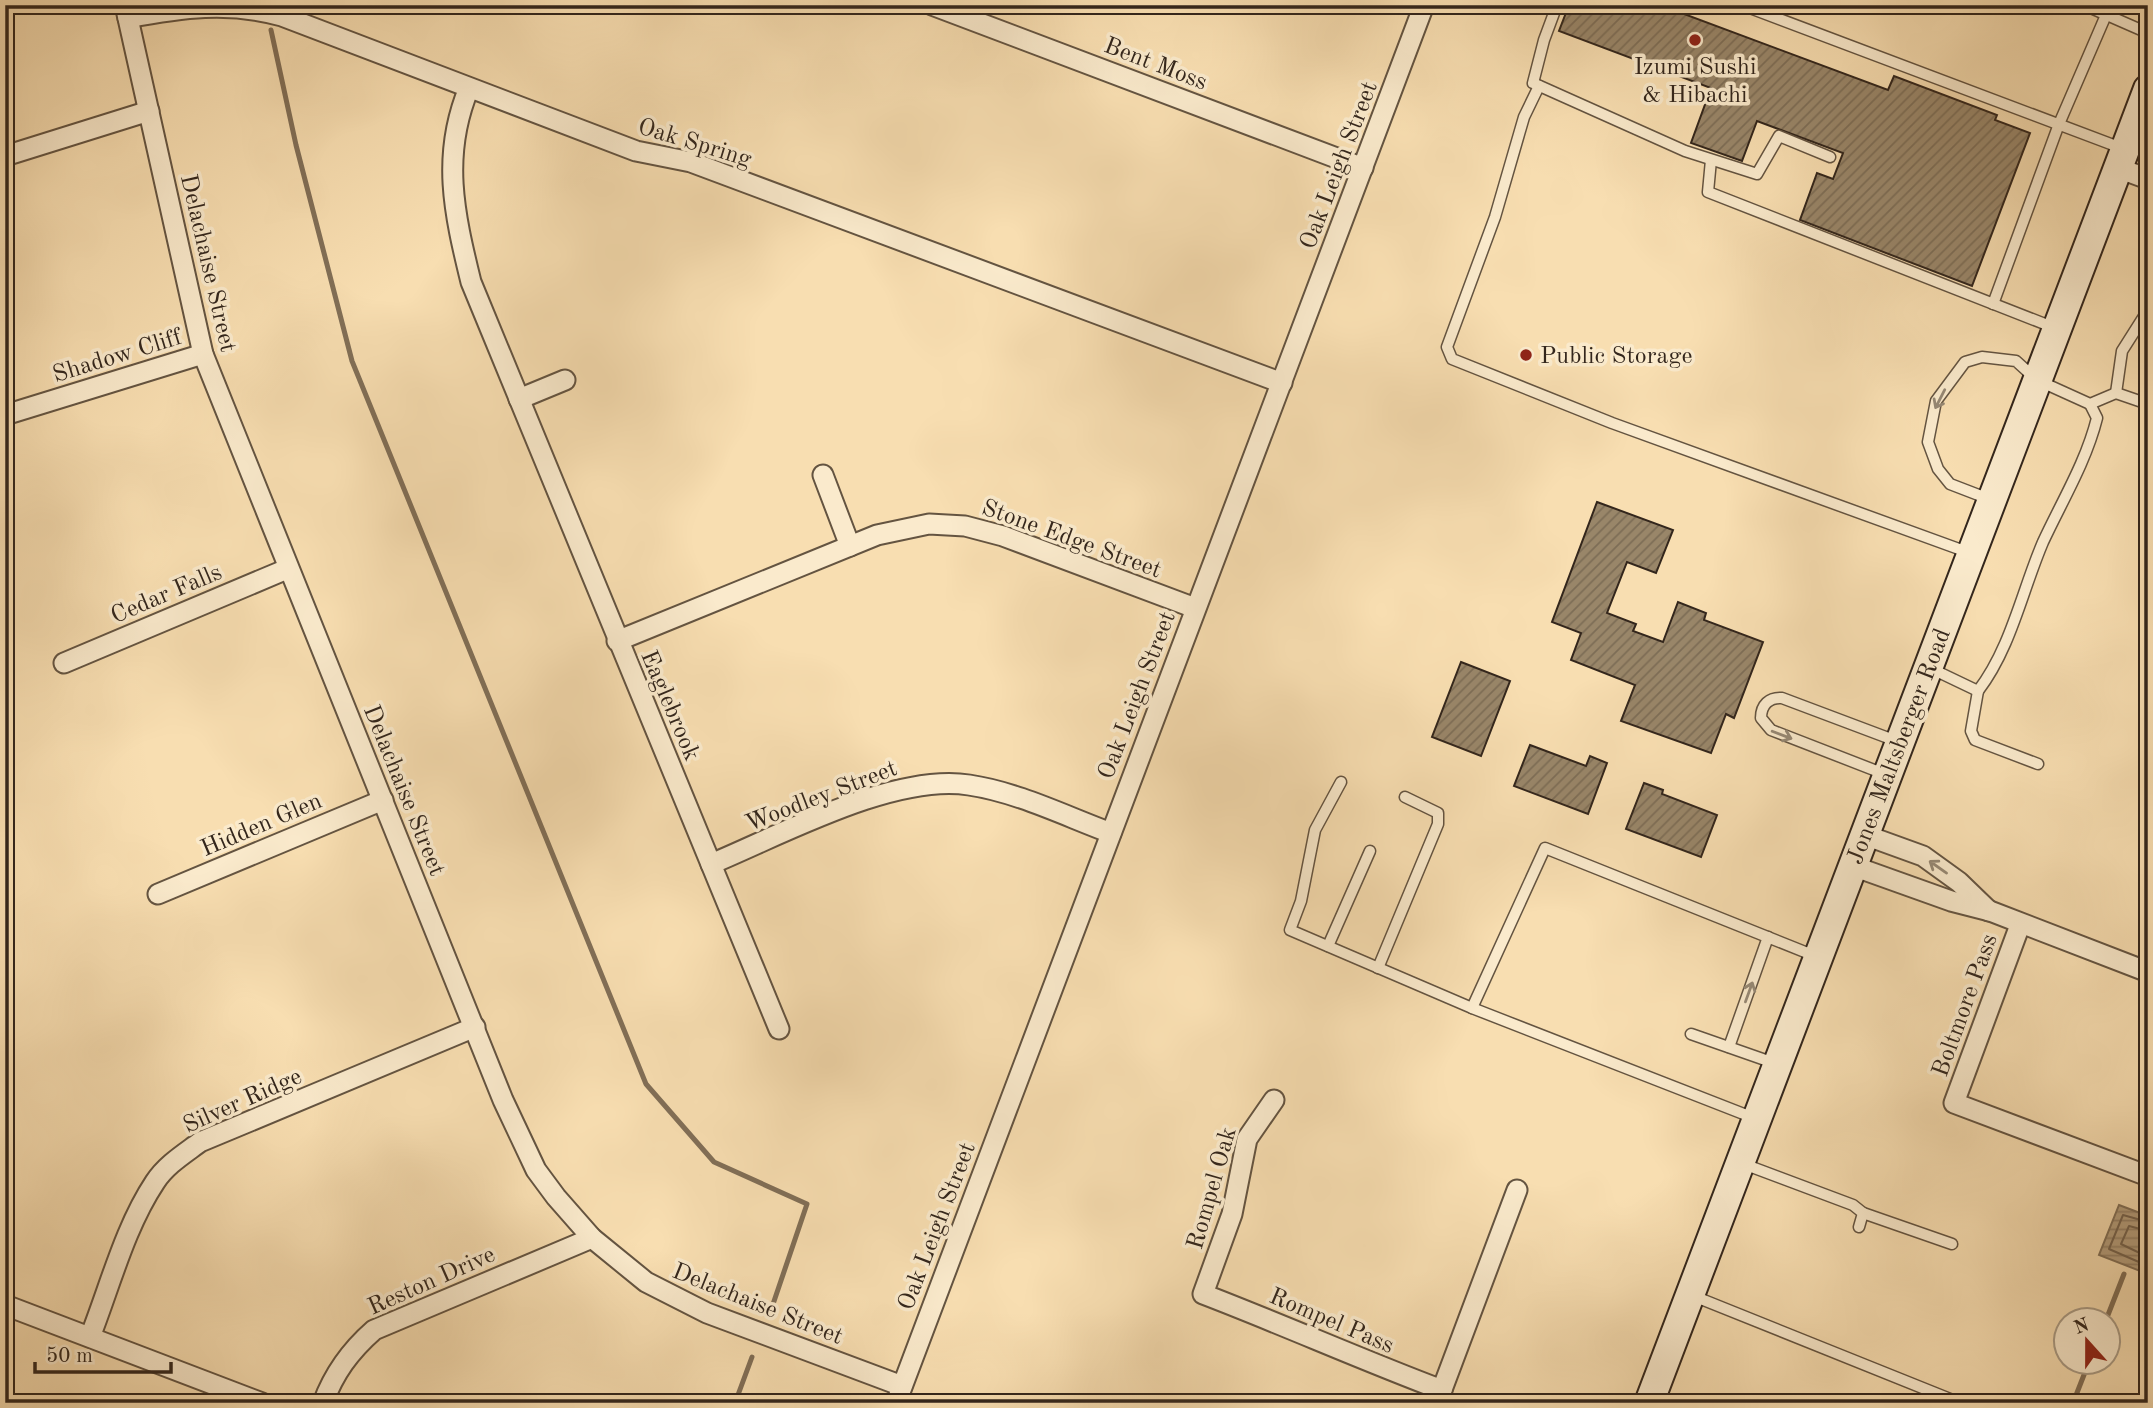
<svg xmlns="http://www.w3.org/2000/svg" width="2153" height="1408" font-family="'Old Standard TT',serif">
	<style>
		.water { fill: url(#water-rules); stroke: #816f57; stroke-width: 2 }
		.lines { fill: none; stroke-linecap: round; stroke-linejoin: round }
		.shore { stroke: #74624d; stroke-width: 2 }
		.stream { stroke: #816f57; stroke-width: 5 }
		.building { fill: url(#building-hatch); stroke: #33261c; stroke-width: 2 }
		.service-casing { stroke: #645441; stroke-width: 13 }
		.minor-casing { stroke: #645441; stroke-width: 23 }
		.secondary-casing { stroke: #33261c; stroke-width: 32 }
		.service { stroke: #faeacc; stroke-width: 10 }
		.minor { stroke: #faeacc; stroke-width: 19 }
		.secondary { stroke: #faeacc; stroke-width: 28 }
		.oneway { stroke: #968874 }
		.poi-dot { fill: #8f2418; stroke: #faeacc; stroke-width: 2.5 }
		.labels { text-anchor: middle; stroke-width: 7; stroke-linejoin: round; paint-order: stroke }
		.street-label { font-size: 24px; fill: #33261c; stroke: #faeacc }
		.poi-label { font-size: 24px; fill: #33261c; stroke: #faeacc }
	</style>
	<defs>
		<pattern id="water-rules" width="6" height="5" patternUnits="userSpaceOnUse" patternTransform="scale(1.75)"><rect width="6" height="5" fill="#b59f7e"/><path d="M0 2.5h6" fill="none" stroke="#948166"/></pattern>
		<pattern id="building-hatch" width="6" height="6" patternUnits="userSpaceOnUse" patternTransform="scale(1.75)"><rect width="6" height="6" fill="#998669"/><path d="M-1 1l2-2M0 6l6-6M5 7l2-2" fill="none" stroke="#7d6d56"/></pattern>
	</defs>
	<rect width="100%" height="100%" fill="#f8deb1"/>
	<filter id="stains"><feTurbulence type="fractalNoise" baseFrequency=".00286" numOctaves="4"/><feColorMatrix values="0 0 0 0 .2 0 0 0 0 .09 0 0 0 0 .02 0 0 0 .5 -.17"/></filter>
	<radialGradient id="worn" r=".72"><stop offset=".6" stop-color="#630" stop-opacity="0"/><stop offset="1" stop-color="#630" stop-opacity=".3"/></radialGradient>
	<polygon class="water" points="2119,1205 2148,1216 2148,1274 2099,1255"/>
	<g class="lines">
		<g class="shore">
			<polyline points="2148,1222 2123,1215 2109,1249 2148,1266"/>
			<polyline points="2148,1231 2129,1226 2121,1244 2148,1257"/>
		</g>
		<g class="stream">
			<polyline points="271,30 296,145 352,361 646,1084 714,1162 807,1204 770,1313"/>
			<polyline points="2106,1320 2124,1274"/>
			<polyline points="735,1403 752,1357"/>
			<polyline points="2073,1403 2089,1362"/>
		</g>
	</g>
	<g class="building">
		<polygon points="1569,5 1660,5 1888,90 1894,76 1997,115 1995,120 2030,133 1972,286 1800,220 1817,173 1833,179 1843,153 1757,121 1742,161 1691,143 1711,88 1559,31"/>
		<polygon points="1597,502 1673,530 1656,573 1627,562 1607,613 1636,624 1633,631 1663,642 1678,602 1706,613 1704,620 1763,642 1734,718 1726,714 1711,753 1621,721 1635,685 1571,660 1581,633 1552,622"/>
		<polygon points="1461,662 1510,681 1481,756 1432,737"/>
		<polygon points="1530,745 1586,766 1590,756 1607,763 1588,814 1514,786"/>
		<polygon points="1644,783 1663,790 1662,794 1717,815 1701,857 1626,829"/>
	</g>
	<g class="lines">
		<g class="service-casing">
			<g id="service">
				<polyline points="1557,5 1544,40 1533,83 1685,151 1757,174 1779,136 1830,157"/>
				<polyline points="1742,5 2124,149"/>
				<polyline points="2084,5 2148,33"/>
				<polyline points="1539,86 1524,117 1495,217 1447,347 1452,359 1612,423 1970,553"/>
				<polyline points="1711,160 1708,192 2055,328"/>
				<polyline points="1993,304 2059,124 2106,15"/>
				<polyline points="2116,393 2122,351 2148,310"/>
				<polyline points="1989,499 1950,484 1938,469 1928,442 1936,401 1965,362 1982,357 2016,361 2037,380 2090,404 2116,393 2148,404"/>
				<path d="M1932,669L1978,691C2011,648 2022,591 2043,542C2062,501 2086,462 2097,418L2090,404"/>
				<polyline points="1978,691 1971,731 1975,740 2038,764"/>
				<path d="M1887,775L1771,730L1761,718C1761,705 1769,697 1782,698L1899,742"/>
				<polyline points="1341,782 1315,830 1301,901 1290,930 1472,1008"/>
				<polyline points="1328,946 1370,851"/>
				<polyline points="1378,968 1438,824 1438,813 1405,797"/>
				<polyline points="1691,1034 1774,1063"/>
				<polyline points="1729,1047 1768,937"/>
				<polyline points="1754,1118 1472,1008 1545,848 1815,956"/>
				<polyline points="1741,1163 1853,1205 1863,1213 1859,1227"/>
				<polyline points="1863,1213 1952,1244"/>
				<polyline points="1691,1295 1960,1403"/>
			</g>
		</g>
		<g class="minor-casing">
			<g id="minor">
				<polyline points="125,5 203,354 503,1100 536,1170 556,1197 592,1238 646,1282 707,1313 902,1386"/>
				<polyline points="932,5 1363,168"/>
				<path d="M128,18C181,8 228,1 282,16L636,151L691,162L1282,383"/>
				<path d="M469,88C441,155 454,213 471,282L779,1029"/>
				<polyline points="5,156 149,111"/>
				<polyline points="2118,168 2148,179"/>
				<polyline points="519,399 565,380"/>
				<polyline points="5,415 203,354"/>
				<polyline points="823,475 850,546"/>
				<polyline points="617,641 877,535 929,524 965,526 1003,536 1195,608"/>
				<polyline points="64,663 287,569"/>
				<polyline points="1865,835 1923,856 1959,882 1989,911"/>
				<path d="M711,864C781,835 894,773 969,785C1017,792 1065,816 1111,833"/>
				<polyline points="1853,866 1951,901 1990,911 2148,972"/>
				<polyline points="158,894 383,800"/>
				<polyline points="2020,925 1954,1103 2148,1176"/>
				<path d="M1274,1100L1247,1139L1232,1214L1203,1294C1284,1325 1362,1360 1442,1390"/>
				<polyline points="5,1305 262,1403"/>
				<path d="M90,1337C110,1286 125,1227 155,1182C166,1165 184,1154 200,1142L475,1027"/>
				<path d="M323,1403C334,1373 350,1351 374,1330L592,1238"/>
				<polyline points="896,1403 1424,5"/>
				<polyline points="1437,1403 1517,1190"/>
			</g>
		</g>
		<g class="secondary-casing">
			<polyline id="secondary" points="1649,1403 2148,89"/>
		</g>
		<use href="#service" class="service"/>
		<use href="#minor" class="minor"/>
		<use href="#secondary" class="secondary"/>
	</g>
	<defs><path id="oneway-shaft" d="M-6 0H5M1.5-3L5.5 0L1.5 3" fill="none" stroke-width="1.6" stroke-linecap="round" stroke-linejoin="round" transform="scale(1.75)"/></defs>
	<g class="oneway">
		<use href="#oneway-shaft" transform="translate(1940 399) rotate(117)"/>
		<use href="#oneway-shaft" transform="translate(1782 735) rotate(21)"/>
		<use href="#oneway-shaft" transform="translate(1938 867) rotate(-145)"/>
		<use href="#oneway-shaft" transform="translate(1749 992) rotate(-70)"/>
	</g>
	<g class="poi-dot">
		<circle cx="1695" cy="40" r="7"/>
		<circle cx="1526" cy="355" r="7"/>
	</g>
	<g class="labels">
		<g class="street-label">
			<text transform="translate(1156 63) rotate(21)" y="8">Bent Moss</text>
			<text transform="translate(695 142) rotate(17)" y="8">Oak Spring</text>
			<text transform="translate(1338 165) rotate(-69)" y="8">Oak Leigh Street</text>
			<text transform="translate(209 263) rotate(77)" y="8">Delachaise Street</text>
			<text transform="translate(117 355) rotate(-17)" y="8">Shadow Cliff</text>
			<text transform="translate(1072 538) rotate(20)" y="8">Stone Edge Street</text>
			<text transform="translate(166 593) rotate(-23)" y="8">Cedar Falls</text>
			<text transform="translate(1136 695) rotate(-69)" y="8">Oak Leigh Street</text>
			<text transform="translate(671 705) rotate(67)" y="8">Eaglebrook</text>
			<text transform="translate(1898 746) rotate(-69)" y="8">Jones Maltsberger Road</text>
			<text transform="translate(405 790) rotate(68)" y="8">Delachaise Street</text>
			<text transform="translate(821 795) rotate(-21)" y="8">Woodley Street</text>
			<text transform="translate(261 824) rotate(-23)" y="8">Hidden Glen</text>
			<text transform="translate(1964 1005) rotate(-70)" y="8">Boltmore Pass</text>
			<text transform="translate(242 1100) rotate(-24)" y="8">Silver Ridge</text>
			<text transform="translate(1211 1188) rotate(-74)" y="8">Rompel Oak</text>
			<text transform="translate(936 1226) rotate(-69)" y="8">Oak Leigh Street</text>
			<text transform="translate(431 1280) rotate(-24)" y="8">Reston Drive</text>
			<text transform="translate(758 1303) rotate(22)" y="8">Delachaise Street</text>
			<text transform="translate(1332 1320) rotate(23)" y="8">Rompel Pass</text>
		</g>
		<g class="poi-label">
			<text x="1695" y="74">Izumi Sushi<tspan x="1695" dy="28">&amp; Hibachi</tspan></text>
			<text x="1540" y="363" text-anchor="start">Public Storage</text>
		</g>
	</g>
	<rect width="2153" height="1408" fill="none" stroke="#f8deb1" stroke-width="28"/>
	<rect x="7" y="7" width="2139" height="1394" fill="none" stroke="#33261c" stroke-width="3.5"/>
	<rect x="14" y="14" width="2125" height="1380" fill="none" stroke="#33261c" stroke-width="2"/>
	<g transform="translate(2087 1341) rotate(339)"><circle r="33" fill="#faeacc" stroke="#aa9c86" stroke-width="2"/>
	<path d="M0-5L12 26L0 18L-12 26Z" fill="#8f2418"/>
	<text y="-10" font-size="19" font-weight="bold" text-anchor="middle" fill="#33261c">N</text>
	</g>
	<path d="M35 1362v10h136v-10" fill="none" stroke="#33261c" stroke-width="3.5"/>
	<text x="46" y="1362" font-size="21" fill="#33261c" stroke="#faeacc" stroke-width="5" paint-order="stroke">50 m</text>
	<rect width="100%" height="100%" filter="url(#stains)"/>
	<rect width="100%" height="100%" fill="url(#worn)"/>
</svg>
